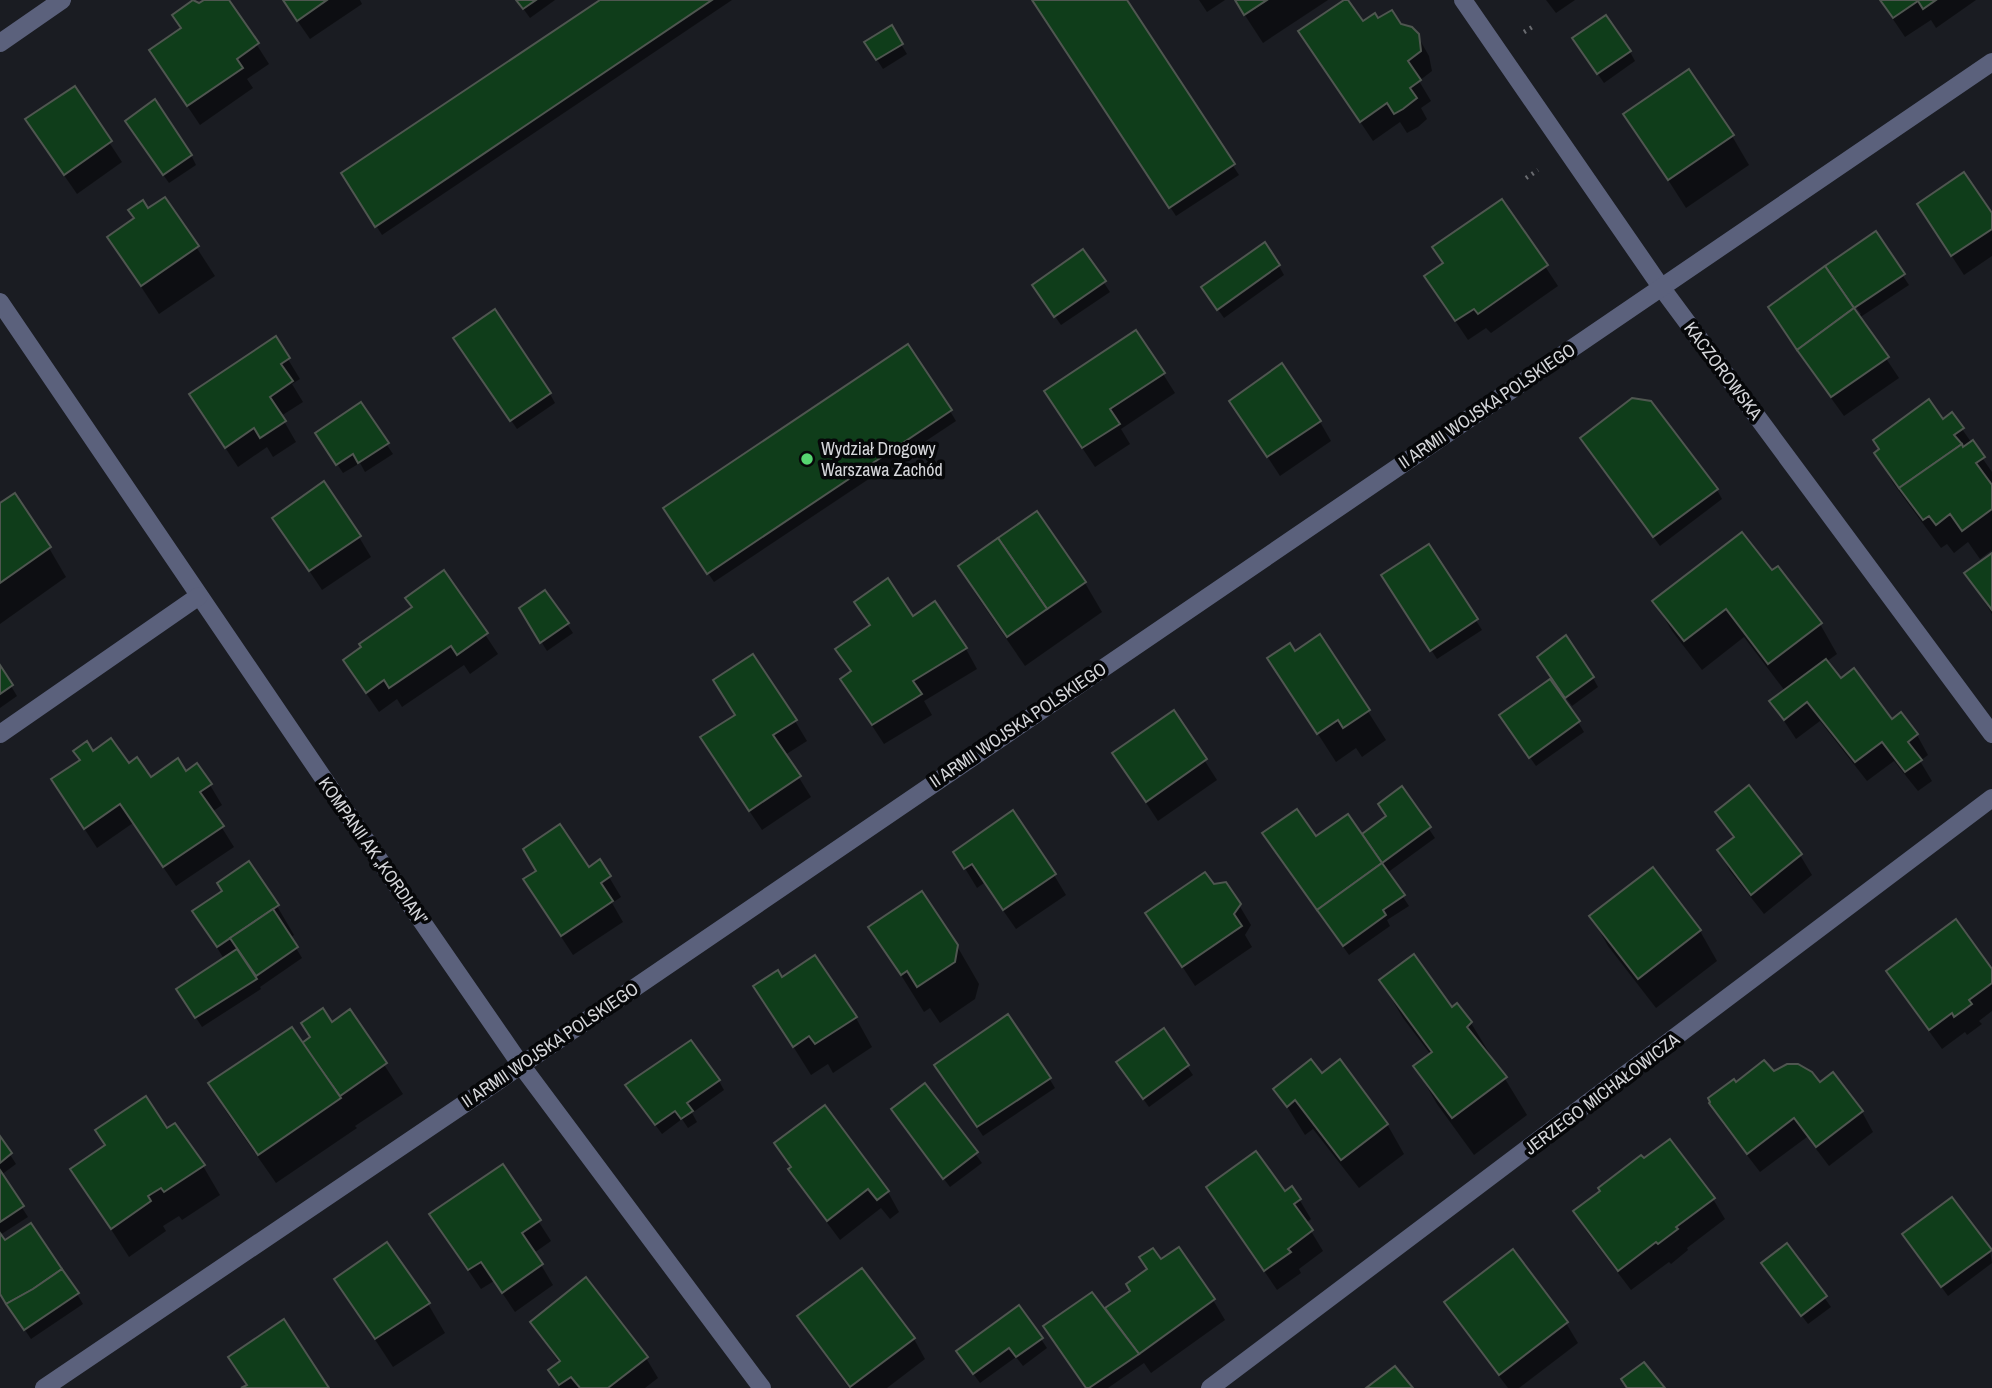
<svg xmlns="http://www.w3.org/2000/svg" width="1992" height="1388" font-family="'Archivo Narrow',sans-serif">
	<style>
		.shadow { fill: #0007; fill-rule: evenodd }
		.building { fill: #0f3d1a; stroke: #4f5650; stroke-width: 2 }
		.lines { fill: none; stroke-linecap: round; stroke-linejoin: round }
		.path { stroke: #696b70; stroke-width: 4.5; stroke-dasharray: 2 5; stroke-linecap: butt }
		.minor { stroke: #5b617c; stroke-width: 18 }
		.poi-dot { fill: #56d671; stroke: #060709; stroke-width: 2.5 }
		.labels { text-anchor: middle; stroke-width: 7; stroke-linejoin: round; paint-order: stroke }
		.street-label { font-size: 18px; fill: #d5d6da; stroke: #060709 }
		.poi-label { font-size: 18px; fill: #d5d6da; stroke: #060709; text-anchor: start }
	</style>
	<rect width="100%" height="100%" fill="#1a1c22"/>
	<g class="shadow">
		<polygon points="207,0 228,0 269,64 247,79 253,88 200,125 163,70 183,29 174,15 195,1 199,6"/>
		<polygon points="283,0 360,0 362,4 310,39"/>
		<polygon points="517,0 555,0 530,18"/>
		<polygon points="603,0 732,0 382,235 349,183"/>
		<polygon points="1033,0 1125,0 1239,175 1176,216"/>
		<polygon points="1199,0 1225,0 1207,12"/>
		<polygon points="1235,0 1328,0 1263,43"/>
		<polygon points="1546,0 1575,0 1556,13"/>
		<polygon points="1880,0 1976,0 1936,28 1931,20 1905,37"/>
		<polygon points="1378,21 1400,25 1417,35 1429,56 1432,71 1419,81 1431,101 1421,108 1427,119 1418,127 1407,133 1400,122 1373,141 1300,32"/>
		<polygon points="891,28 907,54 883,69 872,52"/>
		<polygon points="1580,48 1630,52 1635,61 1604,83"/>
		<polygon points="74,89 122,162 77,194 39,139"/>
		<polygon points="1626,114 1732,136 1749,165 1686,208"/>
		<polygon points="132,131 191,155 196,165 169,183"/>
		<polygon points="165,199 215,276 159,314 109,238"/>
		<polygon points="1502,201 1558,286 1491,333 1486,328 1468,340 1426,277 1444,264 1434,248"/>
		<polygon points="1992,216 1992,256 1964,275 1931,224"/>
		<path d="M1875,234L1909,285L1859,318L1899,378L1844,416L1787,337L1770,307L1825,269L1829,275L1831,273L1827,267ZM1833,274L1861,314L1858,316L1830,276Z"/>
		<polygon points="1083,251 1110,292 1061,325 1040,295"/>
		<polygon points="1279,266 1284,275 1224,318 1209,297"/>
		<polygon points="275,338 300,379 292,384 303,402 281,416 296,442 273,457 267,447 238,467 203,414"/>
		<polygon points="461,348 550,394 555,403 517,429"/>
		<polygon points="1163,374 1175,393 1121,429 1130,444 1095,467 1058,412"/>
		<polygon points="1231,401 1320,422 1331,441 1280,476"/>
		<polygon points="360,405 393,454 365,472 360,463 343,473 323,443"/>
		<polygon points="950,411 956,421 714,582 671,518"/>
		<polygon points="1943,421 1962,429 1992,472 1992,550 1980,559 1968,542 1954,553 1947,544 1941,548 1893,483 1876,454"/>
		<polygon points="1582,438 1717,490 1722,499 1660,546"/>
		<polygon points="0,505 49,548 66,577 0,624"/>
		<polygon points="1037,513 1085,583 1102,612 1025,666 977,596 960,567"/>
		<polygon points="274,518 359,537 371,557 322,590"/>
		<polygon points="1429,546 1482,630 1437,659 1389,585"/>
		<polygon points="1992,555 1992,614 1967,573"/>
		<polygon points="1772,572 1820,624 1837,654 1826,662 1840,680 1892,721 1917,735 1928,755 1920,761 1932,781 1918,791 1894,761 1867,781 1820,721 1796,739 1771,701 1785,691 1744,637 1702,670 1672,631 1655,602"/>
		<polygon points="444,573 498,654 470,674 464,665 402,707 397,699 379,712 357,680"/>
		<polygon points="521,609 567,624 573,633 547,651"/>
		<polygon points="912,618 966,649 977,669 924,701 932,715 884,744 842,680 852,673 838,650"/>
		<polygon points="1320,636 1386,740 1362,757 1356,748 1336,762 1269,658 1294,653"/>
		<polygon points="1544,667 1593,678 1598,687 1572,706"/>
		<polygon points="0,668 17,696 0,708"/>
		<polygon points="1174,713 1217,780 1158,821 1114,754"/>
		<polygon points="795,721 807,741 785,755 811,797 762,830 714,758"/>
		<polygon points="1578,722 1584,732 1536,766 1507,725"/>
		<polygon points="128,766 150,779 185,773 210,785 222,805 212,812 234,847 176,886 133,823 97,848 65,799"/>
		<polygon points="1401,788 1435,838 1387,873 1409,906 1387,920 1390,926 1349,955 1269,843 1362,836 1388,817"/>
		<polygon points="1717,812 1800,855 1812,875 1764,914 1730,871 1719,851 1734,839"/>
		<polygon points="955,852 1054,875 1066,895 1016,929 984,883 977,888"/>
		<polygon points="600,862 621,897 612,903 623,922 573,955 537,900 538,872 589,869"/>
		<polygon points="1653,870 1700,931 1717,961 1656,1008 1608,946 1591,916"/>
		<polygon points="1213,886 1239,905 1251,925 1245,935 1252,947 1195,986 1148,914"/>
		<polygon points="277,906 294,935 290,938 302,958 260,987 261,989 202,1027 184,999 224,959 195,912"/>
		<polygon points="871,927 957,946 979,984 975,999 940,1023 930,1008 924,1012"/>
		<polygon points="1889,971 1992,972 1992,1011 1979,1021 1982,1024 1967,1035 1965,1032 1942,1049 1900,991"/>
		<polygon points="782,979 856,1018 872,1047 833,1073 828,1064 811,1075 756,987"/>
		<polygon points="1381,981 1452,1010 1457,1006 1471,1023 1527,1115 1474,1155 1437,1104 1415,1066 1431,1055 1403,1018"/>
		<polygon points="350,1012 403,1094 355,1126 357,1128 276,1183 227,1113 210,1084 302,1045"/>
		<polygon points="1163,1031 1193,1075 1149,1107 1124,1072"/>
		<polygon points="1773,1074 1820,1084 1833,1074 1862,1112 1873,1132 1829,1166 1807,1137 1760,1172 1723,1124 1711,1104 1735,1085"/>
		<polygon points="942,1075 1049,1078 1055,1088 983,1136"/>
		<polygon points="1322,1075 1387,1124 1404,1154 1359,1188 1313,1129 1305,1135 1276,1089"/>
		<polygon points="719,1081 724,1090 692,1113 697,1122 688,1128 682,1119 662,1134 633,1095"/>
		<polygon points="925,1086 982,1163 950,1187 899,1119"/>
		<polygon points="167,1130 203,1166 220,1195 182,1220 179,1216 163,1226 166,1231 129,1257 72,1169"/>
		<polygon points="0,1139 16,1164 1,1175 28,1217 0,1235"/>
		<polygon points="776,1144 888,1192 899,1212 890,1219 881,1208 840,1240 802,1189"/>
		<polygon points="503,1166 551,1241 534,1253 553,1285 515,1312 494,1281 481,1289 431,1215"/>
		<polygon points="1208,1188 1284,1194 1299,1199 1311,1219 1306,1223 1323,1251 1299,1269 1301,1273 1277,1290"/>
		<polygon points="1713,1199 1725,1219 1687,1248 1688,1250 1671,1264 1669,1262 1631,1290 1587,1232 1575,1212"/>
		<polygon points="0,1236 5,1243 77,1294 83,1304 31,1339 0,1293"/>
		<polygon points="1910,1244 1990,1251 1992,1263 1948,1296"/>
		<polygon points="1787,1245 1831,1307 1808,1324 1769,1273"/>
		<polygon points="1161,1262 1213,1300 1225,1320 1151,1373 1144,1363 1108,1388 1087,1388 1109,1317"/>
		<polygon points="336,1280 428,1304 445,1333 393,1367"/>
		<polygon points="1446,1302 1566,1323 1578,1343 1519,1388 1508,1388 1458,1322"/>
		<polygon points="799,1317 914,1339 925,1359 887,1388 849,1388 811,1336"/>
		<polygon points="532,1323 646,1358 658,1378 645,1388 560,1388 550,1371 560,1364"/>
		<polygon points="1041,1339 1047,1348 1023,1366 1016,1357 980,1383 964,1361"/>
	</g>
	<g class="building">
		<polygon points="193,0 199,3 204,0 229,0 259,43 237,59 243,68 187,106 149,50 181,28 172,15"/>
		<polygon points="283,0 327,0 297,21"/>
		<polygon points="516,0 536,0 523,9"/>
		<polygon points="600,0 712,0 375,227 341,173"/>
		<polygon points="1032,0 1127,0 1235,164 1169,208"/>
		<polygon points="1235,0 1267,0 1244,15"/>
		<polygon points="1344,0 1348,0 1363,21 1375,13 1378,18 1392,10 1401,24 1412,27 1419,34 1421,51 1408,61 1421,80 1410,88 1417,98 1403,109 1394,114 1387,103 1360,122 1298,31"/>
		<polygon points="1880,0 1936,0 1923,9 1918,1 1893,18"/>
		<polygon points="1606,15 1631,51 1597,74 1572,38"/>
		<polygon points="892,25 903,44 876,60 864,42"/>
		<polygon points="1689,69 1734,135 1668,180 1623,114"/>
		<polygon points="75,86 112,141 64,175 25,119"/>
		<polygon points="155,99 192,155 163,175 125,121"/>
		<polygon points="1964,172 1992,213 1992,229 1951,256 1917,204"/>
		<polygon points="165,197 199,246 141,286 107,237 134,218 128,210 143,200 148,208"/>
		<polygon points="1502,199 1548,265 1478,314 1474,309 1455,321 1424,276 1443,263 1432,247"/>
		<polygon points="1876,231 1905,274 1854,308 1825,266"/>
		<polygon points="1265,242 1280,265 1217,310 1201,287"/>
		<polygon points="1083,249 1106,281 1054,317 1032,285"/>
		<polygon points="1825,266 1854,308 1797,350 1768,307"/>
		<polygon points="1854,308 1889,357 1831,397 1797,350"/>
		<polygon points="495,309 551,393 510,421 453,338"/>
		<polygon points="1136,330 1165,373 1110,409 1120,424 1082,448 1044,391"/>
		<polygon points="276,336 290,358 281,364 293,381 270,397 286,421 260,438 254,428 225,448 189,394"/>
		<polygon points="908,344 952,410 707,574 663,508"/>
		<polygon points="1282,363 1321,421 1267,457 1229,401"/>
		<polygon points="1632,398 1651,401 1718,489 1653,537 1580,438"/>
		<polygon points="1929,399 1943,419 1952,412 1964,428 1954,435 1962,444 1899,488 1874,453 1879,449 1873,440"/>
		<polygon points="361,402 389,443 358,463 353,454 336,465 315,433"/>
		<polygon points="1973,440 1985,457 1976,463 1992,485 1992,509 1962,531 1950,514 1936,525 1929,516 1923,520 1899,488 1962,444 1963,447"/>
		<polygon points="324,481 361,536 309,571 272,518"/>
		<polygon points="15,493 51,547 0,583 0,503"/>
		<polygon points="1037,511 1086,582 1047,609 998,538"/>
		<polygon points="1742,532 1772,570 1778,566 1822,623 1768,664 1726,609 1684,641 1652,601"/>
		<polygon points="998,538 1047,609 1007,637 958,566"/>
		<polygon points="1429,544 1478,619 1430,651 1381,575"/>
		<polygon points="1992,553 1992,610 1964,573"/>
		<polygon points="444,570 488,633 457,655 451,646 389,688 384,680 366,693 343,660 361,647 359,644 412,607 405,598"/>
		<polygon points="888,578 913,616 935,601 967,648 913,681 922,694 872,725 840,679 851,671 835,649 870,625 854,602"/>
		<polygon points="545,590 569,623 540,643 519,608"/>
		<polygon points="1320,634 1370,710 1343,728 1338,720 1317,734 1267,658 1290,643 1295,651"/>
		<polygon points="1566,635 1594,677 1565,698 1537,657"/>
		<polygon points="753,654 797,720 773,735 801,776 749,811 700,737 735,715 713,680"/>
		<polygon points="1826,659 1841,678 1854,668 1892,719 1901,712 1918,734 1908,742 1922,760 1905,772 1882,742 1855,762 1807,702 1784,720 1769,701"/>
		<polygon points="0,665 13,685 0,694"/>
		<polygon points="1550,679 1580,721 1529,758 1499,715"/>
		<polygon points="1174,710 1207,759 1146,802 1112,753"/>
		<polygon points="111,738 129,763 137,757 151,777 178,758 186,771 197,763 212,784 200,792 224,826 163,867 120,804 84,829 51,779 80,760 73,751 87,741 93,751"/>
		<polygon points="1749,785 1802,854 1751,895 1717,850 1734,837 1715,812"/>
		<polygon points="1402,786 1431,827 1382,863 1362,834 1386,816 1378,804"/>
		<polygon points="1297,809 1316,836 1348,814 1382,863 1317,910 1262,833"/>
		<polygon points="1013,810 1056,874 1003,910 972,864 964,869 953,852"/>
		<polygon points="560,824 589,867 600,859 611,876 601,883 613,901 561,936 523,879 536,871 523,849"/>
		<polygon points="249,861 279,905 217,947 192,911 222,891 217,883"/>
		<polygon points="1382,863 1405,895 1383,910 1386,915 1343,946 1317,910"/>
		<polygon points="1653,867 1701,930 1638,979 1589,916"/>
		<polygon points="1205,872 1214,884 1226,882 1241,904 1234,914 1242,926 1182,967 1145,913"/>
		<polygon points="922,891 958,945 955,962 917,987 907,971 901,975 868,927"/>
		<polygon points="273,909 298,947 256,976 230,938"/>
		<polygon points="1956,919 1992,969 1992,983 1969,1000 1972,1004 1954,1017 1952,1013 1929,1030 1886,971"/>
		<polygon points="237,949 257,979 195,1018 176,989"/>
		<polygon points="1414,954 1452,1007 1457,1003 1472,1022 1467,1027 1507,1077 1452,1118 1413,1066 1432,1052 1379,980"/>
		<polygon points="815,955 857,1017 815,1044 809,1036 793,1047 753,986 778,970 782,977"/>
		<polygon points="323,1008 332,1022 350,1009 387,1063 340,1096 302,1043 310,1037 301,1023"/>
		<polygon points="1008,1014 1051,1078 977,1127 934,1065"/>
		<polygon points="292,1027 341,1098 258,1155 208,1083"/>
		<polygon points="1164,1028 1189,1065 1143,1099 1116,1062"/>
		<polygon points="691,1040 720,1080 687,1103 693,1111 681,1119 675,1111 655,1125 625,1085"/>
		<polygon points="1311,1059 1322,1073 1340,1059 1388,1124 1341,1160 1295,1100 1287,1107 1273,1089"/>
		<polygon points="1764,1060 1774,1071 1787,1064 1798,1064 1812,1072 1820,1082 1833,1072 1863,1111 1816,1147 1794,1118 1747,1154 1709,1103 1710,1102 1708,1098 1734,1079 1736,1082"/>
		<polygon points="925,1083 978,1152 943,1179 891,1109"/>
		<polygon points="146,1096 167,1128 175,1123 205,1165 164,1192 161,1188 148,1196 151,1201 111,1229 70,1169 105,1145 95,1130"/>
		<polygon points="825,1105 889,1191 877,1200 868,1189 827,1221 788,1169 791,1167 774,1143"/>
		<polygon points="0,1136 12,1153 0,1163"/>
		<polygon points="1670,1139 1715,1198 1676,1227 1678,1229 1658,1244 1656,1242 1618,1271 1573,1211 1600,1191 1598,1188 1641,1155 1644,1158"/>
		<polygon points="1256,1151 1285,1191 1292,1186 1301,1199 1294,1204 1313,1230 1288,1249 1291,1252 1264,1271 1206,1187"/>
		<polygon points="503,1164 541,1220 522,1233 543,1264 502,1293 481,1262 468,1270 429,1214"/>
		<polygon points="0,1170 24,1206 0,1222"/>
		<polygon points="1952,1197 1992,1250 1941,1287 1902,1234"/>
		<polygon points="31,1223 62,1269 33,1289 6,1304 0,1294 0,1233 5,1240"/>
		<polygon points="387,1242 430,1303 375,1339 334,1279"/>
		<polygon points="1787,1243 1827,1296 1801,1316 1761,1263"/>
		<polygon points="1179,1247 1215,1299 1139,1354 1105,1308 1130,1291 1126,1284 1147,1269 1139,1257 1153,1248 1161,1259"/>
		<polygon points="1513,1249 1568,1322 1499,1375 1444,1302"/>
		<polygon points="862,1268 915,1338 850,1387 797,1316"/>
		<polygon points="62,1269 79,1293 24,1330 6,1304 33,1289"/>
		<polygon points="586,1277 648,1357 608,1388 580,1388 571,1377 559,1385 548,1370 560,1361 530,1322"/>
		<polygon points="1092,1292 1139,1354 1089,1388 1086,1388 1043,1326"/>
		<polygon points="1019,1305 1043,1338 1016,1357 1009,1348 973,1374 956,1351"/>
		<polygon points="284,1319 329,1388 241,1388 247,1385 228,1357"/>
		<polygon points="1644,1362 1665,1388 1627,1388 1621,1379"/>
		<polygon points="1395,1366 1413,1388 1366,1388"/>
	</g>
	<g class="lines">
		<g class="path">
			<polyline points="1524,32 1534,26"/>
			<polyline points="1526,178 1538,170"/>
		</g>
		<g class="minor">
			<polyline points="1463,0 1661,287 1992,734"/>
			<polyline points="0,43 62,0"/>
			<polyline points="0,302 347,813 521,1065 762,1388"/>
			<polyline points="0,734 199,596"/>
			<polyline points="44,1388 473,1098 1992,62"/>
			<polyline points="1210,1388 1992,798"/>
		</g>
	</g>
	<circle class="poi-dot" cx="807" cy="459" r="7"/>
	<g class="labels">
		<g class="street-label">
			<text transform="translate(1723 371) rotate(53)" y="6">KACZOROWSKA</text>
			<text transform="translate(1487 406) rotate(-34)" y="6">II ARMII WOJSKA POLSKIEGO</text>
			<text transform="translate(1018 725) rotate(-34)" y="6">II ARMII WOJSKA POLSKIEGO</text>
			<text transform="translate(373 851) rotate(55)" y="6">KOMPANII AK „KORDIAN”</text>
			<text transform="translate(550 1045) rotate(-34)" y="6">II ARMII WOJSKA POLSKIEGO</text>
			<text transform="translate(1602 1094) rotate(-37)" y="6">JERZEGO MICHAŁOWICZA</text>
		</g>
		<g class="poi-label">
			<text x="821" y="455">Wydział Drogowy<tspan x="821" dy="21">Warszawa Zachód</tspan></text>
		</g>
	</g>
</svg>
